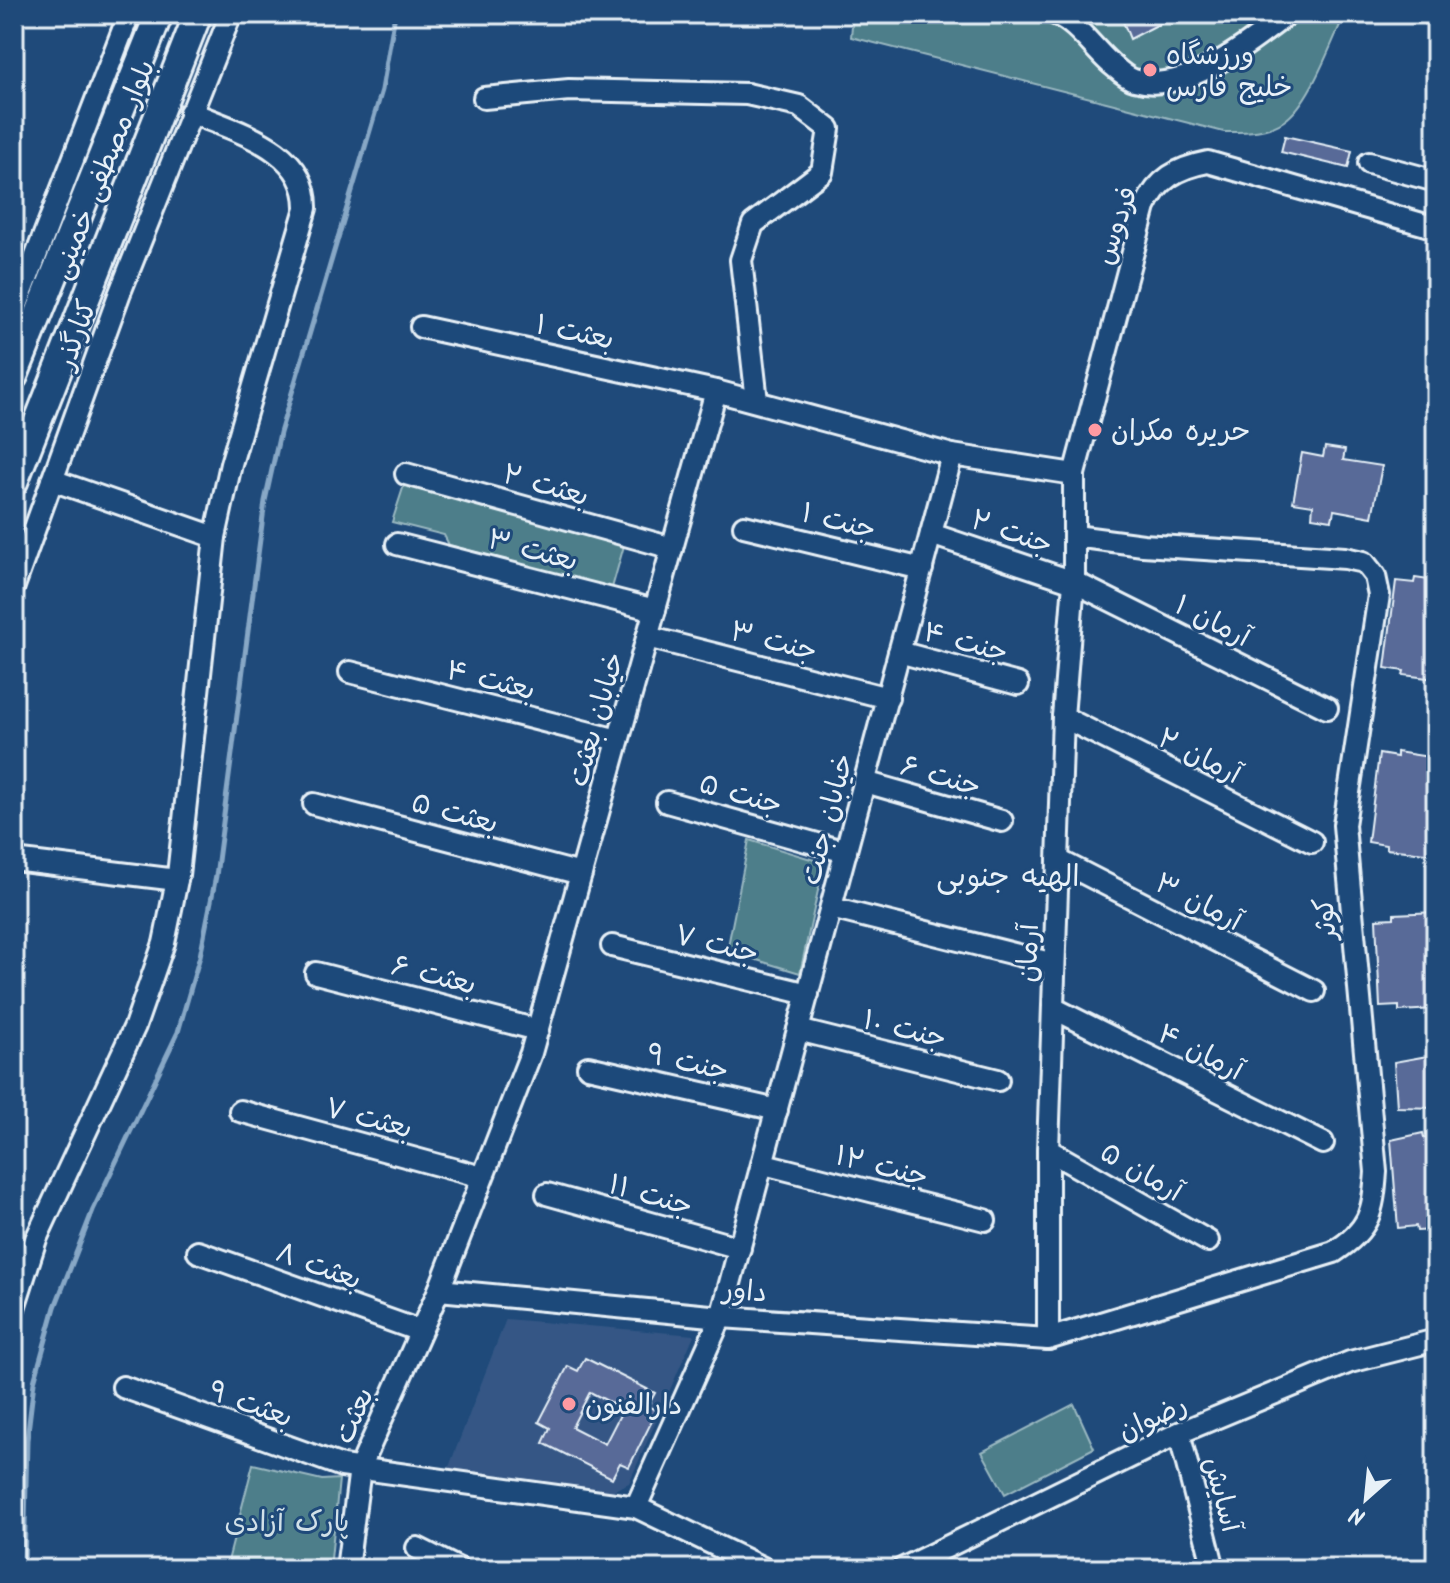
<svg xmlns="http://www.w3.org/2000/svg" width="1450" height="1583" font-family="Kalam,'Playpen Sans Arabic',sans-serif">
	<style>
		.built { fill: #345785 }
		.green { fill: #4d7e8a; stroke: #9ab8c1; stroke-width: 2 }
		.lines { fill: none; stroke-linecap: round; stroke-linejoin: round }
		.stream { stroke: #88a8c6; stroke-width: 5 }
		.building { fill: #586a98; stroke: #e8f1f8; stroke-width: 2; fill-rule: evenodd }
		.minor-casing { stroke: #e8f1f8; stroke-width: 26 }
		.major-casing { stroke: #e8f1f8; stroke-width: 32 }
		.minor { stroke: #1f4a7a; stroke-width: 20 }
		.major { stroke: #1f4a7a; stroke-width: 26 }
		.poi-dot { fill: #ff9aa2; stroke: #1f4a7a; stroke-width: 3 }
		.labels { text-anchor: middle; stroke-width: 6; stroke-linejoin: round; paint-order: stroke }
		.poi-label { font-size: 28px; fill: #e8f1f8; stroke: #1f4a7a; text-anchor: start }
		.street-label { font-size: 28px; fill: #e8f1f8; stroke: #1f4a7a }
		.park-label { font-size: 28px; fill: #d1e0e8; stroke: #1f4a7a }
		.neighbourhood-label { font-size: 30px; fill: #e8f1f8; stroke: #1f4a7a }
	</style>
	<rect width="100%" height="100%" fill="#1f4a7a"/>
	<filter id="ink" filterUnits="userSpaceOnUse"><feTurbulence type="fractalNoise" baseFrequency=".0125" numOctaves="2"/><feDisplacementMap in="SourceGraphic" scale="16" xChannelSelector="R" yChannelSelector="G"/><feConvolveMatrix kernelMatrix="1 2 1 2 8 2 1 2 1" color-interpolation-filters="sRGB"/></filter>
	<g filter="url(#ink)">
		<polygon class="built" points="506,1319 694,1335 629,1483 610,1492 447,1472"/>
		<g class="green">
			<path d="M853,14H1345C1331,43 1310,104 1284,121C1267,133 1243,132 1224,132L851,37Z"/>
			<polygon points="405,482 625,542 612,588 449,545 444,535 392,522"/>
			<polygon points="749,840 824,863 800,973 727,951"/>
			<polygon points="1074,1404 1094,1448 1005,1494 982,1452"/>
			<polygon points="253,1464 322,1480 339,1479 330,1569 226,1569"/>
		</g>
		<g class="lines">
			<polyline class="stream" points="24,1569 27,1440 34,1382 55,1307 93,1210 178,1032 200,956 216,876 265,501 280,433 382,90 395,14"/>
		</g>
		<g class="building">
			<polygon points="1120,14 1178,14 1130,39"/>
			<polygon points="1285,136 1352,151 1348,168 1281,152"/>
			<polygon points="1325,447 1345,450 1343,460 1382,466 1372,517 1334,510 1332,520 1312,517 1313,505 1293,502 1302,453 1323,457"/>
			<polygon points="1415,578 1429,580 1429,585 1436,586 1436,679 1403,675 1404,671 1385,668 1396,581 1414,583"/>
			<polygon points="1397,752 1436,758 1436,854 1386,849 1386,845 1368,842 1379,754 1397,757"/>
			<polygon points="1436,912 1436,1009 1399,1011 1399,1006 1380,1007 1376,919 1394,918 1394,914"/>
			<polygon points="1433,1055 1436,1108 1397,1107 1394,1062"/>
			<polygon points="1423,1133 1424,1138 1436,1137 1436,1226 1434,1230 1417,1231 1416,1226 1398,1228 1391,1140"/>
			<path d="M585,1358L655,1393L648,1406L657,1411L629,1467L620,1463L612,1478L543,1443L550,1428L539,1422L568,1366L578,1371ZM590,1392L623,1409L605,1444L572,1427Z"/>
		</g>
		<g class="lines">
			<g class="minor-casing">
				<g id="minor">
					<path d="M1055,14C1077,23 1092,47 1110,63C1116,68 1126,78 1134,80C1187,95 1249,43 1288,14"/>
					<polyline points="484,98 569,90 747,94 799,106 829,129 822,172 753,224 741,260 757,401"/>
					<polyline points="1369,163 1436,181"/>
					<polyline points="14,313 129,14"/>
					<polyline points="421,327 716,391"/>
					<polyline points="406,474 672,548"/>
					<polyline points="52,480 215,537"/>
					<polyline points="744,526 922,569"/>
					<polyline points="931,534 1074,582 1327,708"/>
					<polyline points="397,544 655,610"/>
					<polyline points="14,586 119,295 231,14"/>
					<polyline points="647,637 888,698"/>
					<polyline points="899,652 1018,684"/>
					<polyline points="350,672 618,740"/>
					<polyline points="1063,717 1312,842"/>
					<polyline points="865,782 1002,821"/>
					<polyline points="667,802 846,852"/>
					<polyline points="314,804 581,874"/>
					<polyline points="14,860 177,880"/>
					<polyline points="1058,860 1314,991"/>
					<polyline points="831,908 1054,964"/>
					<polyline points="612,946 808,994"/>
					<polyline points="316,973 538,1030"/>
					<polyline points="1053,1008 1323,1143"/>
					<polyline points="798,1030 998,1080"/>
					<polyline points="588,1067 777,1110"/>
					<polyline points="240,1111 482,1177"/>
					<polyline points="1048,1150 1208,1241"/>
					<polyline points="764,1164 985,1220"/>
					<polyline points="547,1194 740,1248"/>
					<polyline points="198,1252 420,1331"/>
					<path d="M439,1290L721,1317L1048,1339L1334,1252C1370,1229 1373,1212 1376,1172L1344,825L1379,595L1375,576L1364,562L1345,558L1143,545L1075,536"/>
					<path d="M14,1308L36,1239L135,1026L164,943L178,875L215,537L231,464L306,208C307,148 236,132 190,112"/>
					<path d="M1048,1339V1150L1063,717L1074,582V474L1145,207C1158,179 1177,168 1208,162L1436,228"/>
					<polyline points="123,1387 342,1466 636,1507 765,1569"/>
					<polyline points="1179,1433 1214,1569"/>
					<polyline points="636,1507 721,1317 952,455 1074,474"/>
					<polyline points="417,1548 459,1569"/>
					<polyline points="347,1569 360,1468 439,1290 531,1053 716,391 952,455"/>
					<polyline points="902,1569 1179,1433 1350,1362 1436,1340"/>
				</g>
			</g>
			<g class="major-casing">
				<g id="major">
					<polyline points="14,376 159,14"/>
					<polyline points="14,482 198,14"/>
				</g>
			</g>
			<use href="#minor" class="minor"/>
			<use href="#major" class="major"/>
		</g>
	</g>
	<g class="poi-dot">
		<circle cx="1150" cy="70" r="8"/>
		<circle cx="1095" cy="430" r="8"/>
		<circle cx="569" cy="1404" r="8"/>
	</g>
	<g class="labels">
		<g class="poi-label">
			<text x="1166" y="64">ورزشگاه<tspan x="1166" dy="32">خلیج فارس</tspan></text>
			<text x="1111" y="440">حریره مکران</text>
			<text x="585" y="1414">دارالفنون</text>
		</g>
		<g class="street-label">
			<text transform="translate(102 169) rotate(-68)" y="10">بلوار مصطفی خمینی</text>
			<text transform="translate(1115 225) rotate(-71)" y="10">فردوس</text>
			<text transform="translate(575 331) rotate(12)" y="10">بعثت ۱</text>
			<text transform="translate(75 334) rotate(-70)" y="10">کنارگذر</text>
			<text transform="translate(546 484) rotate(16)" y="10">بعثت ۲</text>
			<text transform="translate(839 520) rotate(14)" y="10">جنت ۱</text>
			<text transform="translate(1012 531) rotate(19)" y="10">جنت ۲</text>
			<text transform="translate(533 549) rotate(15)" y="10">بعثت ۳</text>
			<text transform="translate(1213 620) rotate(27)" y="10">آرمان ۱</text>
			<text transform="translate(774 640) rotate(14)" y="10">جنت ۳</text>
			<text transform="translate(966 641) rotate(15)" y="10">جنت ۴</text>
			<text transform="translate(491 679) rotate(14)" y="10">بعثت ۴</text>
			<text transform="translate(595 719) rotate(-74)" y="10">خیابان بعثت</text>
			<text transform="translate(1200 755) rotate(27)" y="10">آرمان ۲</text>
			<text transform="translate(941 775) rotate(16)" y="10">جنت ۶</text>
			<text transform="translate(741 793) rotate(16)" y="10">جنت ۵</text>
			<text transform="translate(455 812) rotate(15)" y="10">بعثت ۵</text>
			<text transform="translate(826 819) rotate(-75)" y="10">خیابان جنت</text>
			<text transform="translate(1199 901) rotate(27)" y="10">آرمان ۳</text>
			<text transform="translate(1324 919) rotate(-95)" y="10">کوثر</text>
			<text transform="translate(717 943) rotate(14)" y="10">جنت ۷</text>
			<text transform="translate(1027 953) rotate(-88)" y="10">آرمان</text>
			<text transform="translate(434 974) rotate(14)" y="10">بعثت ۶</text>
			<text transform="translate(905 1028) rotate(14)" y="10">جنت ۱۰</text>
			<text transform="translate(1201 1051) rotate(27)" y="10">آرمان ۴</text>
			<text transform="translate(688 1061) rotate(13)" y="10">جنت ۹</text>
			<text transform="translate(369 1117) rotate(15)" y="10">بعثت ۷</text>
			<text transform="translate(882 1165) rotate(14)" y="10">جنت ۱۲</text>
			<text transform="translate(1142 1171) rotate(30)" y="10">آرمان ۵</text>
			<text transform="translate(651 1194) rotate(16)" y="10">جنت ۱۱</text>
			<text transform="translate(319 1265) rotate(20)" y="10">بعثت ۸</text>
			<text transform="translate(745 1290) rotate(4)" y="10">داور</text>
			<text transform="translate(251 1403) rotate(20)" y="10">بعثت ۹</text>
			<text transform="translate(353 1415) rotate(-66)" y="10">بعثت</text>
			<text transform="translate(1152 1417) rotate(-25)" y="10">رضوان</text>
			<text transform="translate(1223 1494) rotate(75)" y="10">آسایش</text>
		</g>
		<g class="park-label">
			<text x="287" y="1531">پارک آزادی</text>
		</g>
		<g class="neighbourhood-label">
			<text x="1008" y="886">الهیه جنوبی</text>
		</g>
	</g>
	<rect width="1450" height="1583" fill="none" stroke="#1f4a7a" stroke-width="48"/>
	<rect x="24" y="24" width="1402" height="1535" fill="none" stroke="#e8f1f8" stroke-width="3" filter="url(#ink)"/>
	<g transform="translate(1366 1499) rotate(207)" stroke="#1f4a7a" stroke-width="6" paint-order="stroke">
	<path d="M0-6L14 30L0 20L-14 30Z" fill="#e8f1f8"/>
	<text y="-12" font-size="22" font-weight="bold" text-anchor="middle" fill="#e8f1f8">N</text>
	</g>
</svg>
